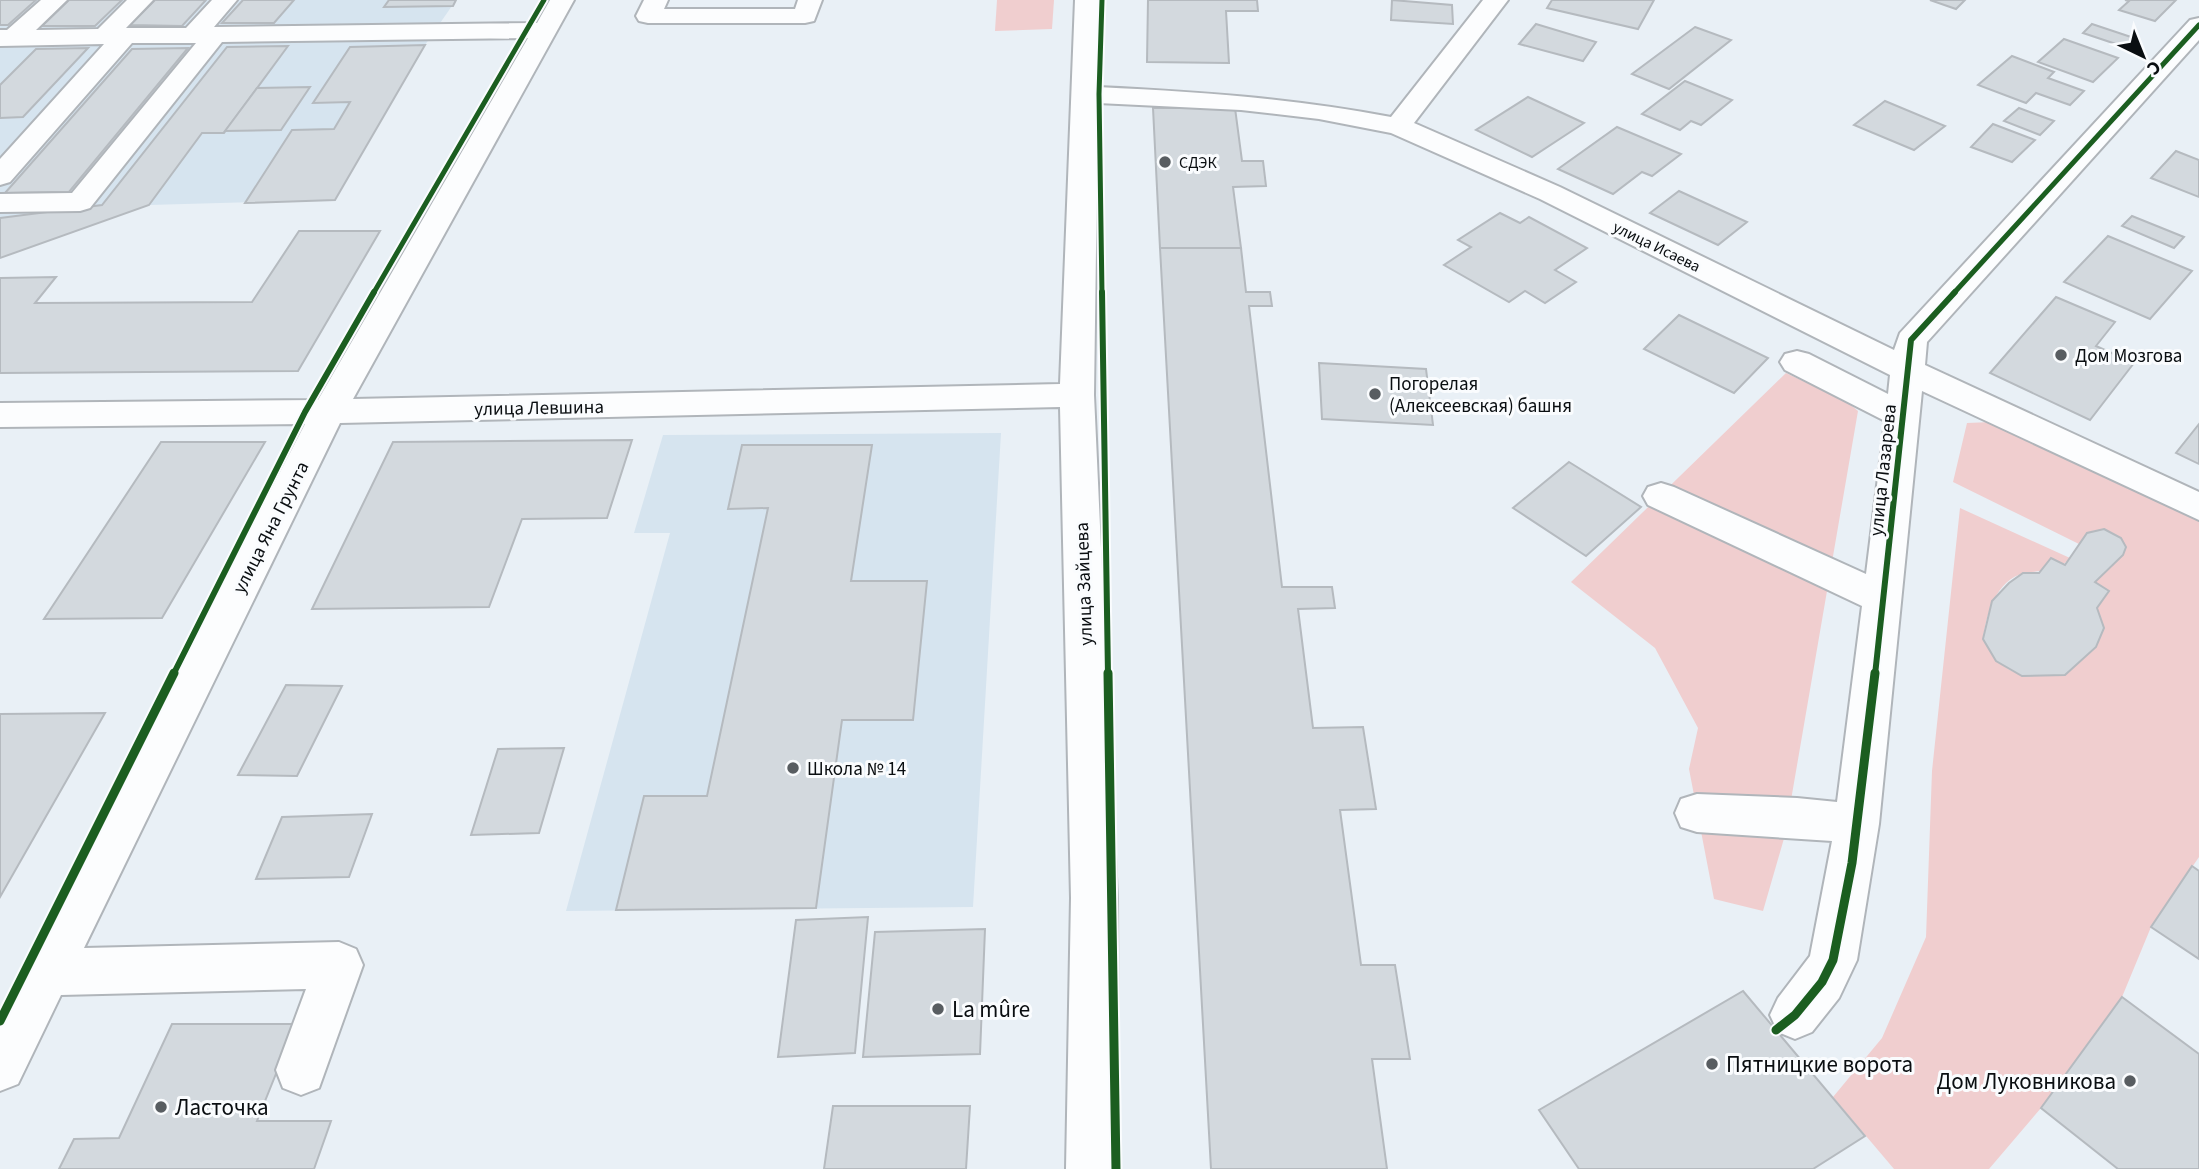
<svg xmlns="http://www.w3.org/2000/svg" width="2199" height="1169" font-family="'Source Sans 3',sans-serif">
	<style>
		.built { fill: #d6e4ef }
		.green { fill: #f0cecf }
		.building { fill: #d3d9de; stroke: #b5babf; stroke-width: 2 }
		.lines { fill: none; stroke-linecap: round; stroke-linejoin: round }
		.minor-casing { stroke: #b0b5ba; stroke-width: 4 }
		.minor { fill: #fcfdfe; fill-rule: evenodd }
		.cycleway-far2-casing { stroke: #fafcfe; stroke-width: 9 }
		.cycleway-far1-casing { stroke: #fafcfe; stroke-width: 10 }
		.cycleway-casing { stroke: #fafcfe; stroke-width: 13 }
		.cycleway-far2 { stroke: #1b5e20; stroke-width: 5 }
		.cycleway-far1 { stroke: #1b5e20; stroke-width: 6 }
		.cycleway { stroke: #1b5e20; stroke-width: 9 }
		.poi-dot { fill: #585d61; stroke: #fafcfe; stroke-width: 2.5 }
		.labels { text-anchor: middle; stroke-width: 6; stroke-linejoin: round; paint-order: stroke }
		.far-poi-label { font-size: 16px; fill: #0a0e11; stroke: #fafcfe; text-anchor: start }
		.far-street-label { font-size: 16px; fill: #0a0e11; stroke: #fafcfe }
		.poi-label { font-size: 19px; fill: #0a0e11; stroke: #fafcfe; text-anchor: start }
		.street-label { font-size: 19px; fill: #0a0e11; stroke: #fafcfe }
		.near-poi-label { font-size: 23px; fill: #0a0e11; stroke: #fafcfe; text-anchor: start }
	</style>
	<rect width="100%" height="100%" fill="#e9f0f6"/>
	<g class="built">
		<polygon points="0,0 456,0 425,45 335,200 149,205 0,258"/>
		<polygon points="1001,433 973,907 566,911 670,533 634,533 663,435"/>
	</g>
	<g class="green">
		<polygon points="997,0 1054,0 1052,29 995,31"/>
		<polygon points="1786,373 1846,401 1858,411 1785,835 1763,911 1714,899 1689,769 1698,728 1655,648 1571,582"/>
		<path d="M1991,422L2199,521V857L2151,927L2122,997L2041,1108L1989,1169H1894L1833,1097L1882,1038L1926,937L1932,771L1960,508L2070,558C2059,572 2041,570 2025,573C1996,579 1986,615 1983,639C2006,679 2021,677 2065,675L2096,647L2104,628L2097,608L2109,592L2095,582L2123,555L2126,547C2116,531 2104,529 2087,533L2079,544L1953,482L1967,423Z"/>
	</g>
	<g class="building">
		<polygon points="0,0 36,0 8,25 0,25"/>
		<polygon points="69,0 122,0 95,26 42,26"/>
		<polygon points="155,0 206,0 182,26 130,25"/>
		<polygon points="243,0 294,0 274,23 222,23"/>
		<polygon points="389,0 456,0 453,6 384,7"/>
		<polygon points="1148,0 1257,0 1258,11 1226,11 1229,63 1147,62"/>
		<polygon points="1392,0 1452,5 1453,24 1391,20"/>
		<polygon points="1552,0 1654,0 1638,29 1547,8"/>
		<polygon points="1930,0 1965,0 1956,9"/>
		<polygon points="2125,0 2176,0 2155,21 2119,10 2129,1"/>
		<polygon points="1536,24 1596,42 1583,61 1519,44"/>
		<polygon points="2092,24 2137,39 2128,48 2083,33"/>
		<polygon points="1695,27 1731,40 1669,89 1632,74"/>
		<polygon points="2064,39 2118,58 2093,82 2038,62"/>
		<polygon points="425,45 335,200 245,203 292,130 334,129 350,102 313,103 350,47"/>
		<polygon points="288,46 224,133 202,133 149,205 0,258 0,218 102,205 227,47"/>
		<polygon points="88,48 23,117 0,118 0,85 36,49"/>
		<polygon points="188,48 69,192 5,193 132,49"/>
		<polygon points="2012,56 2054,72 2048,78 2084,91 2070,105 2036,93 2026,103 1978,85"/>
		<polygon points="1685,81 1732,100 1701,125 1691,121 1680,130 1642,114"/>
		<polygon points="310,87 281,130 225,131 257,88"/>
		<polygon points="1528,97 1584,123 1532,157 1476,130"/>
		<polygon points="1885,101 1945,126 1914,150 1854,125"/>
		<polygon points="1153,108 1235,108 1242,161 1263,161 1266,186 1233,187 1241,248 1160,248"/>
		<polygon points="2019,108 2054,121 2040,135 2004,121"/>
		<polygon points="1993,124 2035,140 2012,162 1971,147"/>
		<polygon points="1617,127 1681,154 1652,176 1642,172 1613,194 1558,169"/>
		<polygon points="2176,151 2199,160 2199,197 2151,178"/>
		<polygon points="1679,191 1747,222 1718,245 1650,213"/>
		<polygon points="1500,213 1520,223 1529,217 1587,248 1555,270 1576,282 1545,303 1525,291 1509,302 1444,265 1471,247 1458,240"/>
		<polygon points="2132,216 2184,237 2174,248 2122,226"/>
		<polygon points="299,231 380,231 298,371 0,373 0,278 56,277 35,303 252,302"/>
		<polygon points="2108,236 2192,271 2150,319 2064,282"/>
		<polygon points="1160,248 1241,248 1246,292 1270,292 1272,306 1249,306 1282,587 1332,587 1335,608 1298,609 1313,728 1363,727 1376,809 1340,810 1361,965 1395,965 1410,1059 1372,1059 1387,1169 1211,1169"/>
		<polygon points="2056,297 2115,322 2096,346 2134,363 2090,420 1990,373"/>
		<polygon points="1679,315 1768,358 1734,393 1644,349"/>
		<polygon points="1319,363 1426,369 1433,425 1322,419"/>
		<polygon points="2199,424 2199,464 2176,453"/>
		<polygon points="632,440 607,518 522,519 489,607 312,609 393,442"/>
		<polygon points="161,442 265,442 162,618 44,619"/>
		<polygon points="742,445 872,445 851,581 927,581 913,720 842,720 816,908 616,910 644,796 707,796 768,508 728,509"/>
		<polygon points="1569,462 1641,507 1586,556 1513,508"/>
		<polygon points="2104,529 2121,538 2126,547 2123,555 2095,582 2109,591 2097,608 2104,628 2096,647 2065,675 2022,676 1996,661 1983,639 1992,601 2009,583 2023,573 2039,573 2051,558 2065,565 2087,533"/>
		<polygon points="286,685 342,686 297,776 238,775"/>
		<polygon points="105,713 0,897 0,714"/>
		<polygon points="564,748 539,833 471,835 498,749"/>
		<polygon points="372,814 349,877 256,879 282,817"/>
		<polygon points="2192,866 2199,871 2199,959 2151,927"/>
		<polygon points="868,917 855,1053 778,1057 796,920"/>
		<polygon points="985,929 980,1054 863,1057 875,932"/>
		<polygon points="1743,991 1865,1136 1813,1169 1579,1169 1539,1110"/>
		<polygon points="2122,997 2199,1054 2199,1169 2118,1169 2041,1108"/>
		<polygon points="172,1024 296,1024 257,1121 331,1121 314,1169 59,1169 74,1139 119,1138"/>
		<polygon points="833,1106 970,1106 966,1169 824,1169"/>
	</g>
	<g class="lines">
		<g class="minor-casing">
			<g id="minor">
				<path d="M41,0H67L36,30L98,29L127,0H153L126,28H186L212,0H237L214,27L537,23L550,0H574L353,399L1060,384L1075,0H1099L1098,87C1200,92 1291,98 1391,117L1483,0H1508L1414,123L1560,187L1894,350L1900,333L2190,20L2199,18V40L1927,342L1925,365L2199,492V520L1922,391L1879,824L1857,960L1839,998L1812,1032L1795,1039L1778,1032L1770,1015L1778,998L1810,956L1832,841L1697,832L1681,827L1675,813L1681,799L1697,794L1797,798L1837,802L1862,606L1648,505L1643,496L1648,487L1661,483L1674,487L1866,574L1885,421L1785,370L1780,362L1785,354L1797,351L1809,354L1888,394L1890,375L1540,199L1391,133L1319,119L1241,110L1098,103L1094,395L1117,898L1118,1169H1066L1071,898L1060,407L340,423L84,948L339,942L356,949L363,965L319,1088L301,1095L283,1088L276,1070L306,989L61,995L18,1084L0,1091V1014L305,424L0,427V403L318,400L528,38L222,42L90,208L80,211L0,212V194L72,193L196,43H132L10,182L0,185V159L104,44L0,46V30H7Z"/>
				<polygon points="644,0 668,0 664,9 795,9 798,0 822,0 814,21 805,23 648,23 639,21 636,16"/>
			</g>
		</g>
		<use href="#minor" class="minor"/>
		<g class="cycleway-far2-casing">
			<g id="cycleway-far2">
				<polyline points="1102,0 1099,94 1102,294"/>
				<polyline points="373,294 544,0"/>
				<polyline points="1953,294 2199,25"/>
			</g>
		</g>
		<g class="cycleway-far1-casing">
			<g id="cycleway-far1">
				<polyline points="1102,292 1108,675"/>
				<polyline points="173,675 305,412 374,292"/>
				<polyline points="1875,675 1911,340 1955,292"/>
			</g>
		</g>
		<g class="cycleway-casing">
			<g id="cycleway">
				<polyline points="1108,673 1116,1169"/>
				<polyline points="0,1021 174,673"/>
				<polyline points="1776,1030 1795,1015 1822,982 1833,960 1852,863 1875,673"/>
			</g>
		</g>
		<use href="#cycleway-far2" class="cycleway-far2"/>
		<use href="#cycleway-far1" class="cycleway-far1"/>
		<use href="#cycleway" class="cycleway"/>
	</g>
	<g class="poi-dot">
		<circle cx="1165" cy="162" r="7"/>
		<circle cx="2061" cy="355" r="7"/>
		<circle cx="1375" cy="394" r="7"/>
		<circle cx="793" cy="768" r="7"/>
		<circle cx="938" cy="1009" r="7"/>
		<circle cx="1712" cy="1064" r="7"/>
		<circle cx="2130" cy="1081" r="7"/>
		<circle cx="161" cy="1107" r="7"/>
	</g>
	<g class="labels">
		<g class="far-poi-label">
			<text x="1179" y="168">СДЭК</text>
		</g>
		<g class="far-street-label">
			<text transform="translate(1657 246) rotate(26)" y="6">улица Исаева</text>
		</g>
		<g class="poi-label">
			<text x="2075" y="362">Дом Мозгова</text>
			<text x="1389" y="390">Погорелая<tspan x="1389" dy="22">(Алексеевская) башня</tspan></text>
			<text x="807" y="775">Школа № 14</text>
		</g>
		<g class="street-label">
			<text transform="translate(539 407) rotate(-1)" y="7">улица Левшина</text>
			<text transform="translate(1882 470) rotate(-84)" y="7">улица Лазарева</text>
			<text transform="translate(270 527) rotate(-63)" y="7">улица Яна Грунта</text>
			<text transform="translate(1083 584) rotate(-92)" y="7">улица Зайцева</text>
		</g>
		<g class="near-poi-label">
			<text x="952" y="1017">La mûre</text>
			<text x="1726" y="1072">Пятницкие ворота</text>
			<text x="2116" y="1089" text-anchor="end">Дом Луковникова</text>
			<text x="175" y="1115">Ласточка</text>
		</g>
	</g>
	<g transform="translate(2143 56) rotate(137)" stroke="#fafcfe" stroke-width="5" paint-order="stroke">
	<path d="M0-5L12 26L0 18L-12 26Z" fill="#0a0e11"/>
	<text y="-10" font-size="19" font-weight="bold" text-anchor="middle" fill="#0a0e11">С</text>
	</g>
</svg>
